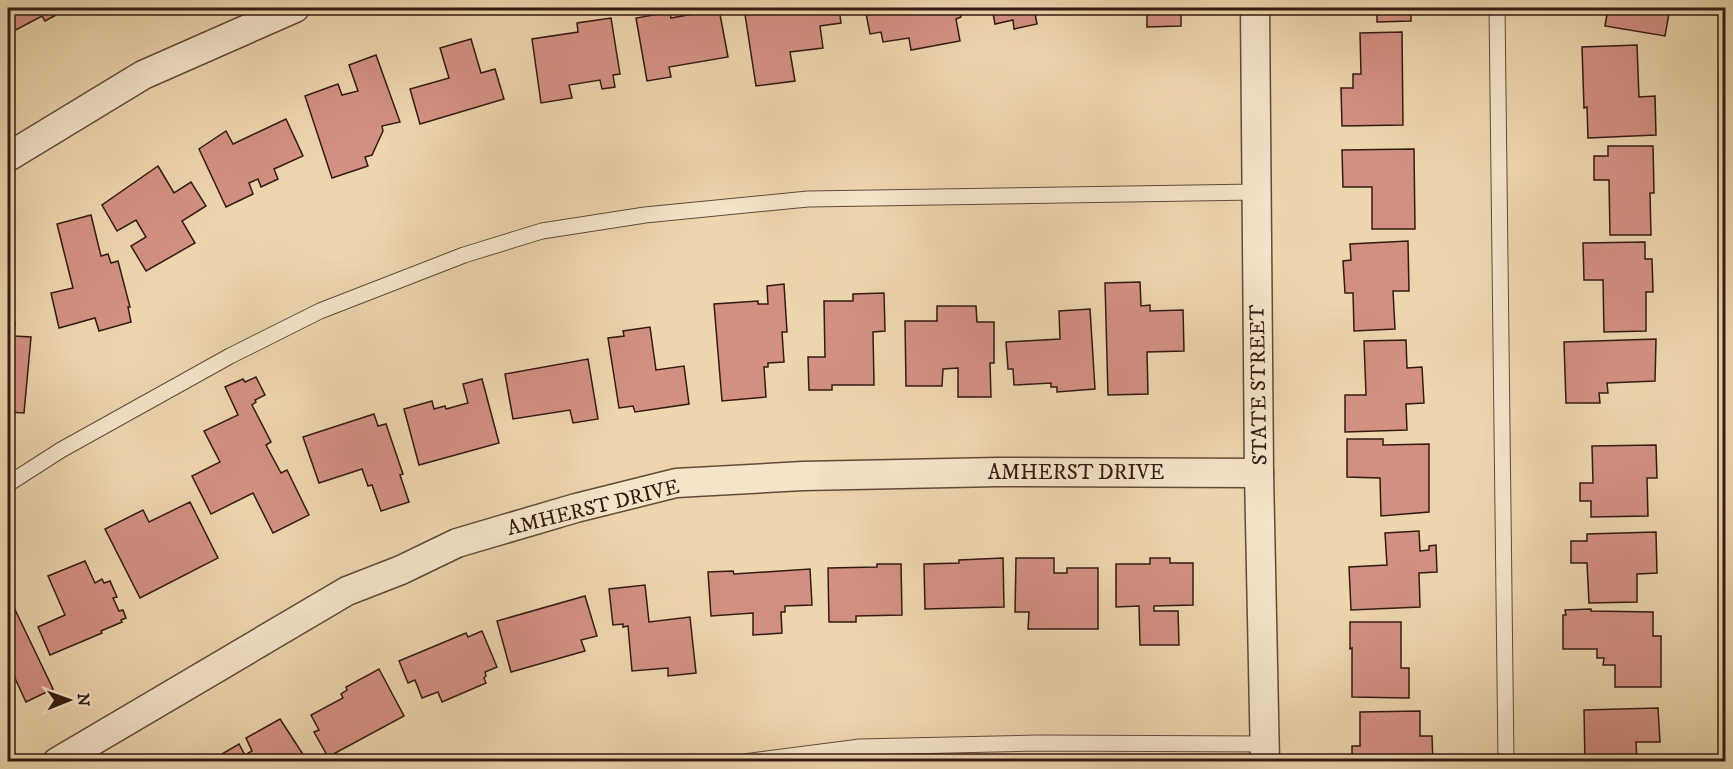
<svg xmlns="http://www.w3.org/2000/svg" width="1733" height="769" font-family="'IM FELL DW Pica',serif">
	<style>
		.building { fill: #d39082; stroke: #331b12; stroke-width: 1.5 }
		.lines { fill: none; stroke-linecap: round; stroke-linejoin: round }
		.service-casing { stroke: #624a39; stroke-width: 17 }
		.minor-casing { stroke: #624a39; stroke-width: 31 }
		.service { stroke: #f3e4ca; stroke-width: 15 }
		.minor { stroke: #f3e4ca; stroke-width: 28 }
		.labels { text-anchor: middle; stroke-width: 4.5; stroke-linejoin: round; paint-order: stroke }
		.street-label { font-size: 21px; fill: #331b12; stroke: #f3e4ca }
	</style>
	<rect width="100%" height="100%" fill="#edd5ad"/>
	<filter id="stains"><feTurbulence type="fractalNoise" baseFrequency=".00333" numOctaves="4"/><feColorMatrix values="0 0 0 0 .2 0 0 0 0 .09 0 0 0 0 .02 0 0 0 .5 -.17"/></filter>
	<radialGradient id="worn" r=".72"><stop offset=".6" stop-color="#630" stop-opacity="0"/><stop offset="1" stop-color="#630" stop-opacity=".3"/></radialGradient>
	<g class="building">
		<polygon points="8,8 69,8 45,21 42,16 12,32 8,24"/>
		<polygon points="744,8 839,8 841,23 820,26 823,48 790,52 795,81 756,86"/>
		<polygon points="865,8 959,8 961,17 956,19 960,41 911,50 909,38 883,42 881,32 870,34"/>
		<polygon points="992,8 1034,8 1037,24 1014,29 1013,20 995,24"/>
		<polygon points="1147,8 1181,8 1181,26 1147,27"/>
		<polygon points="1377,8 1411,8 1411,21 1377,22"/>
		<polygon points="1608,8 1670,8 1665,36 1605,26"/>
		<polygon points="719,9 728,57 669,67 671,77 647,81 636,18 670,12 671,18"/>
		<polygon points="611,18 620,74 613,75 615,87 602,89 600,80 569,85 572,98 541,103 532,39 578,32 577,23"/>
		<polygon points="1402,32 1403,125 1342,126 1341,88 1353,88 1353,74 1361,74 1360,33"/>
		<polygon points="471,39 481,73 495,69 504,99 420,124 410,89 449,78 440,48"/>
		<polygon points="1637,45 1639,97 1655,96 1656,135 1588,138 1587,107 1584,108 1582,47"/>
		<polygon points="376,55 400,122 382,126 383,131 372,155 365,157 368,166 332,178 305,96 338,84 342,95 358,91 349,65"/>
		<polygon points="286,119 303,156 274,169 278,179 261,187 258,179 249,183 253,194 226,207 199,149 226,131 233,144"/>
		<polygon points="1608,146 1653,146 1654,193 1650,193 1651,235 1610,235 1609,180 1594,180 1594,156 1608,156"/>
		<polygon points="1414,149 1415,229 1372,229 1372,187 1343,187 1342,150"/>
		<polygon points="158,166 174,193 191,182 206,206 182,221 195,243 146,271 131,246 146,237 136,220 117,231 102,205"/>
		<polygon points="91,215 101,256 108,254 111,263 118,261 130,307 128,307 131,322 99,331 95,318 59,328 51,293 73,288 57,224"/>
		<polygon points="1408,241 1409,291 1393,291 1395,329 1354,331 1353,293 1345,293 1343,261 1351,260 1350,244"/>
		<polygon points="1645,242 1645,259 1652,259 1653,292 1646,292 1646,331 1604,332 1603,280 1584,280 1583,243"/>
		<polygon points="1140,282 1141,306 1150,305 1150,311 1183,310 1184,351 1147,352 1148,394 1108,395 1105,283"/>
		<polygon points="784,284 787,332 782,332 784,362 768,363 768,367 764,367 766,397 722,401 714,304 758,301 758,304 768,304 767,286"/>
		<polygon points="884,293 885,331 873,332 874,385 832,385 832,390 809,390 808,357 825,357 824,301 853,301 853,294"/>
		<polygon points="937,306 976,306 977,322 994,322 994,363 990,363 991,397 958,397 958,368 943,369 942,386 906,386 905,321 937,321"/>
		<polygon points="1090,309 1095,389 1057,392 1057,387 1051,387 1051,383 1014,385 1013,369 1008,369 1006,342 1060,339 1059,311"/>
		<polygon points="8,322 15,322 14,336 31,337 24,413 8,412"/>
		<polygon points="650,327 656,370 684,366 689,404 635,412 633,406 619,408 608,338 624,336 623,331"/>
		<polygon points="1656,339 1655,381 1607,383 1608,393 1599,393 1600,403 1566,403 1564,342"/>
		<polygon points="1406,340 1407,368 1422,367 1424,403 1406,404 1407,430 1345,432 1345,395 1366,395 1364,341"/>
		<polygon points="588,359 598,419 573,423 570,410 513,419 505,374"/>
		<polygon points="256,377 265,395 255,400 256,402 252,405 271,442 266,445 281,473 287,470 309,515 273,533 253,493 211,514 192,476 220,462 204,431 238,415 225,387 243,379 245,382"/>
		<polygon points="482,379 499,443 419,465 404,409 432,401 434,409 445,406 446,409 468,403 463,384"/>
		<polygon points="374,414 378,426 386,424 403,474 400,475 409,502 381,511 372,485 368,486 362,469 319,483 303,437"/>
		<polygon points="1347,439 1383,439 1383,445 1429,444 1429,512 1381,516 1380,478 1347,477"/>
		<polygon points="1656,445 1657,478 1647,478 1648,516 1591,517 1591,501 1580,501 1580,483 1593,483 1592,446"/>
		<polygon points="190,502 218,558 140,598 105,529 143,510 149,522"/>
		<polygon points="1419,531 1420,551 1429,550 1429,546 1436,545 1437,572 1419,573 1420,607 1351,610 1349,567 1387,565 1385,533"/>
		<polygon points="1656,532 1657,573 1637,574 1637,602 1589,603 1587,563 1571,563 1571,541 1587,541 1587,534"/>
		<polygon points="1003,558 1004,607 925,609 924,564 959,563 959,560"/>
		<polygon points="1016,558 1054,558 1054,573 1067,573 1067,568 1098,568 1098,629 1028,629 1029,612 1015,612"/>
		<polygon points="1150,558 1170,558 1170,563 1193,563 1193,605 1154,606 1154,611 1178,611 1179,645 1140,645 1139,606 1116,607 1116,564 1150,564"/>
		<polygon points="85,561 95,583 102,579 104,583 110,581 117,597 113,598 119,611 123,610 126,618 121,620 122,622 101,631 102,633 50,655 38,627 65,615 48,576"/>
		<polygon points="877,564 901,564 902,615 856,616 856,622 829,622 828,568 877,567"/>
		<polygon points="810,569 812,605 785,606 785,612 781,612 782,633 753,635 753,613 711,616 708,572 733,571 734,574"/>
		<polygon points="645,585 649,622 690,617 696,673 668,676 668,668 632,671 628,626 623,627 623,624 613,625 609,589"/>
		<polygon points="8,595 53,689 26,702 13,674 8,677"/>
		<polygon points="585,596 597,636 581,640 585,651 511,672 497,621"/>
		<polygon points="1591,609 1591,611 1653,612 1653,636 1661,636 1661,687 1615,687 1615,665 1603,665 1604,658 1597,658 1597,649 1563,649 1563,615 1566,615 1565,610"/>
		<polygon points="1350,622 1401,622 1401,668 1409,668 1409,698 1352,697 1352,648 1350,649"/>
		<polygon points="482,631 497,667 485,672 486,676 484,678 486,683 442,702 438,692 422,698 415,680 408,683 399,661 466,633 468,637"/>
		<polygon points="379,669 404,716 328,757 314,732 319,730 311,715 343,698 341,694 347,690 346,687"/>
		<polygon points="1658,708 1660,742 1636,742 1637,762 1585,762 1584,710"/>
		<polygon points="1420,711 1420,736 1432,736 1433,762 1352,762 1352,746 1360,746 1360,712"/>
		<polygon points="280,719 308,762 217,762 215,758 239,744 245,755 252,751 246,738"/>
	</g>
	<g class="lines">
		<g class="service-casing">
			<g id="service">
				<polyline points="1497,8 1506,762"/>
				<polyline points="8,484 61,450 230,356 320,311 464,255 542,231 645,215 808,199 1256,192"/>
				<polyline points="744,762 860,747 1038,743 1265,744"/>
			</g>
		</g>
		<g class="minor-casing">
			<g id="minor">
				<polyline points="1255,8 1259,473 1265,762"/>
				<polyline points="8,157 143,75 295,8"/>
				<polyline points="57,762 347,591 401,570 457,543 576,508 676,483 803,476 998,472 1259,473"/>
			</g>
		</g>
		<use href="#service" class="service"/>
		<use href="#minor" class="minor"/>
	</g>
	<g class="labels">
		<g class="street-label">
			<text transform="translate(1258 385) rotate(-91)" y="7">STATE STREET</text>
			<text x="1076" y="479">AMHERST DRIVE</text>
			<text transform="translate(593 507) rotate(-14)" y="7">AMHERST DRIVE</text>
		</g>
	</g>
	<rect width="1733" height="769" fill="none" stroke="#edd5ad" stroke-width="30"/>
	<rect x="9" y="9" width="1715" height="751" fill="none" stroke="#331b12" stroke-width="3"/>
	<rect x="15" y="15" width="1703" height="739" fill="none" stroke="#331b12" stroke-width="1.5"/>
	<g transform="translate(69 700) rotate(89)" stroke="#f3e4ca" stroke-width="4.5" paint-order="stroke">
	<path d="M0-4.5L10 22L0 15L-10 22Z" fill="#331b12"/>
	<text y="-9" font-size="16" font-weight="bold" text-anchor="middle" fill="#331b12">N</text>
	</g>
	<rect width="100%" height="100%" filter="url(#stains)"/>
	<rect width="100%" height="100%" fill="url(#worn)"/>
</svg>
